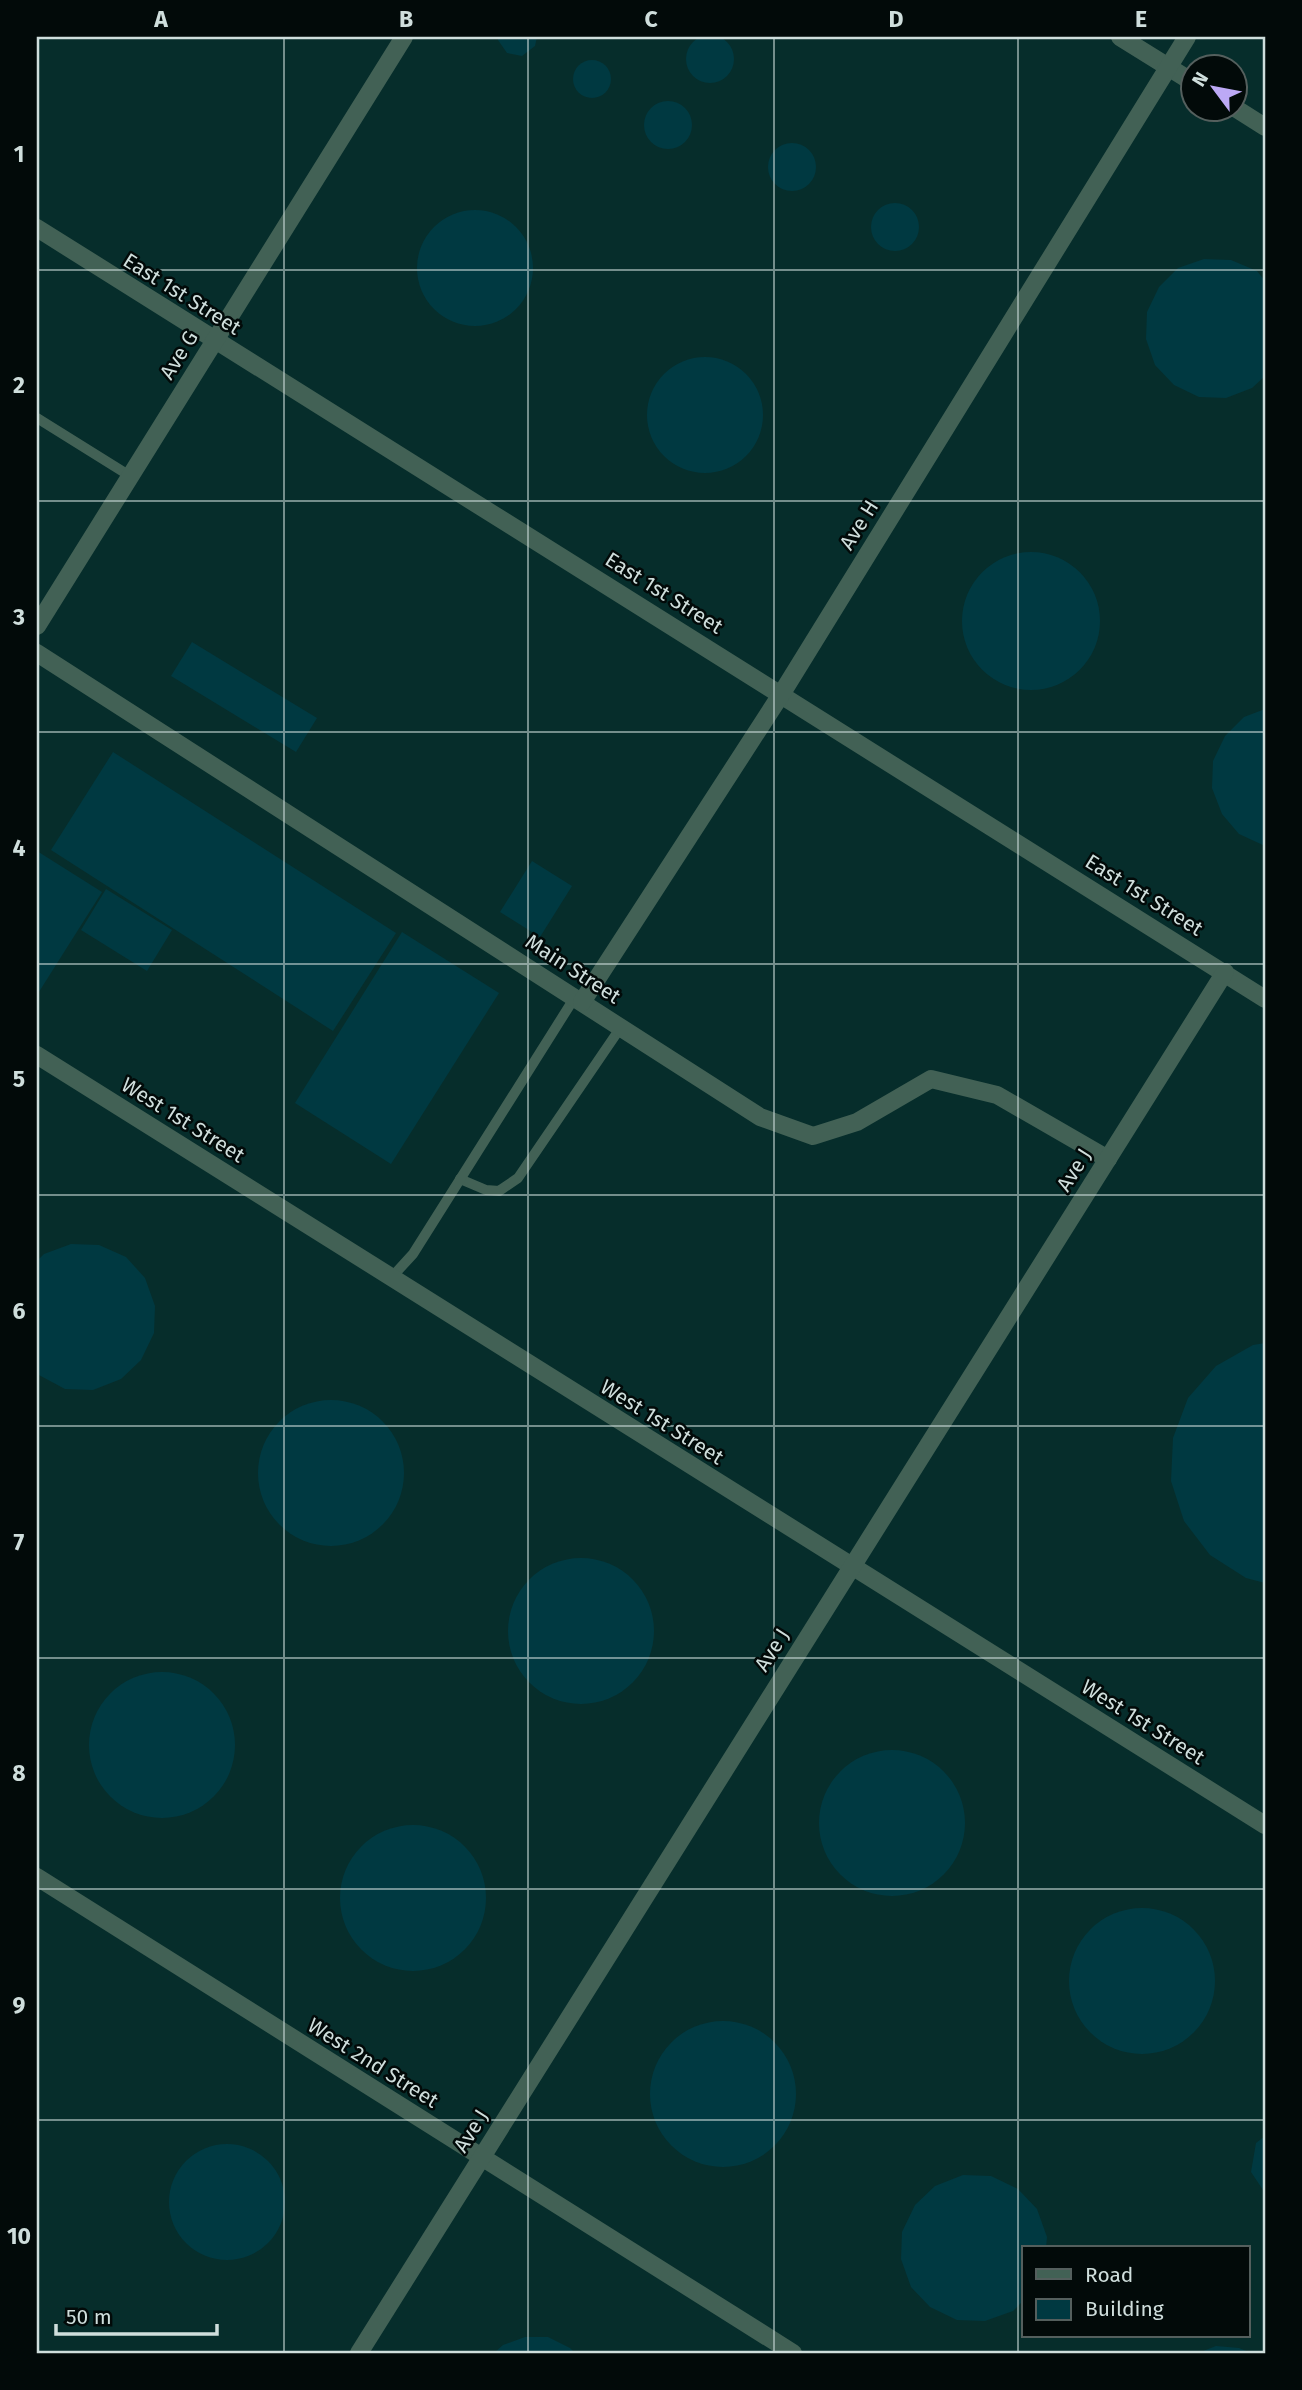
<svg xmlns="http://www.w3.org/2000/svg" width="1302" height="2390" font-family="'Fira Sans',sans-serif">
	<style>
		.built { fill: #062d2b; fill-rule: evenodd }
		.building { fill: #003941 }
		.lines { fill: none; stroke-linecap: round; stroke-linejoin: round }
		.lane { stroke: #426155; stroke-width: 10 }
		.street { stroke: #426155; stroke-width: 18 }
		.grid { fill: none; stroke: #cfdedc; stroke-width: 2; stroke-opacity: 0.55 }
		.labels { text-anchor: middle; stroke-width: 5; stroke-linejoin: round; paint-order: stroke }
		.street-label { font-size: 21px; fill: #cfdedc; stroke: #020a09 }
		.neatline { fill: none; stroke: #cfdedc; stroke-width: 2.5 }
		.grid-label { font-size: 23px; text-anchor: middle; font-weight: bold; fill: #cfdedc }
	</style>
	<rect width="100%" height="100%" fill="#082220"/>
	<path class="built" d="M37,37H1265V2353H37ZM1194,66H1236V108H1194ZM1024,2248H1248V2336H1024Z"/>
	<g class="building">
		<circle cx="710" cy="59" r="24"/>
		<polygon points="498,37 537,37 535,46 522,56 507,53 498,40"/>
		<circle cx="592" cy="79" r="19"/>
		<circle cx="668" cy="125" r="24"/>
		<circle cx="792" cy="167" r="24"/>
		<circle cx="895" cy="227" r="24"/>
		<circle cx="475" cy="268" r="58"/>
		<polygon points="1204,259 1231,260 1257,271 1265,281 1265,376 1252,388 1226,398 1199,397 1174,385 1155,365 1146,339 1147,312 1159,287 1178,268"/>
		<circle cx="705" cy="415" r="58"/>
		<circle cx="1031" cy="621" r="69"/>
		<polygon points="192,642 317,718 296,752 171,676"/>
		<polygon points="1265,709 1265,846 1239,834 1222,814 1212,788 1213,761 1225,736 1244,717"/>
		<polygon points="113,752 396,933 333,1031 51,850"/>
		<polygon points="37,851 102,892 37,995"/>
		<polygon points="532,861 572,886 540,937 500,912"/>
		<polygon points="106,889 172,930 147,971 81,930"/>
		<polygon points="402,932 499,993 391,1164 295,1103"/>
		<polygon points="71,1244 99,1245 126,1257 145,1278 155,1306 154,1333 141,1360 121,1379 93,1390 65,1389 37,1374 37,1261 44,1254"/>
		<polygon points="1265,1343 1265,1583 1246,1578 1210,1555 1184,1521 1171,1481 1173,1438 1188,1398 1216,1366 1253,1345"/>
		<circle cx="331" cy="1473" r="73"/>
		<circle cx="581" cy="1631" r="73"/>
		<circle cx="162" cy="1745" r="73"/>
		<circle cx="892" cy="1823" r="73"/>
		<circle cx="413" cy="1898" r="73"/>
		<circle cx="1142" cy="1981" r="73"/>
		<circle cx="723" cy="2094" r="73"/>
		<polygon points="1265,2136 1265,2193 1251,2172 1256,2143"/>
		<circle cx="227" cy="2202" r="58"/>
		<polygon points="963,2175 991,2176 1018,2189 1037,2209 1047,2237 1046,2248 1024,2248 1024,2300 1013,2311 985,2321 957,2320 930,2307 911,2287 901,2259 902,2232 915,2205 935,2186"/>
		<polygon points="525,2337 548,2337 570,2348 575,2353 494,2353 503,2345"/>
		<polygon points="1216,2346 1239,2348 1251,2353 1198,2353"/>
	</g>
	<g class="lines">
		<g class="lane">
			<polyline points="37,418 130,476"/>
			<polyline points="460,1179 486,1190 499,1191 518,1178 621,1027"/>
			<polyline points="391,1278 413,1254 575,997"/>
		</g>
		<g class="street">
			<polyline points="1120,37 1194,83"/>
			<polyline points="1235,108 1265,127"/>
			<polyline points="37,228 1265,999"/>
			<polyline points="37,626 404,37"/>
			<polyline points="37,653 760,1117 813,1136 857,1122 931,1079 997,1095 1108,1159"/>
			<polyline points="582,1002 782,693 1187,37"/>
			<polyline points="37,1055 1265,1825"/>
			<polyline points="37,1877 793,2353"/>
			<polyline points="359,2353 1225,972"/>
		</g>
	</g>
	<path class="grid" d="M284,37V2353M528,37V2353M774,37V2353M1018,37V2353M37,270H1265M37,501H1265M37,732H1265M37,964H1265M37,1195H1265M37,1426H1265M37,1658H1265M37,1889H1265M37,2120H1265"/>
	<g class="labels">
		<g class="street-label">
			<text transform="translate(182 294) rotate(32)" y="7">East 1st Street</text>
			<text transform="translate(179 355) rotate(-58)" y="7">Ave G</text>
			<text transform="translate(859 525) rotate(-58)" y="7">Ave H</text>
			<text transform="translate(664 593) rotate(32)" y="7">East 1st Street</text>
			<text transform="translate(1144 895) rotate(32)" y="7">East 1st Street</text>
			<text transform="translate(573 969) rotate(33)" y="7">Main Street</text>
			<text transform="translate(183 1120) rotate(32)" y="7">West 1st Street</text>
			<text transform="translate(1074 1170) rotate(-58)" y="7">Ave J</text>
			<text transform="translate(662 1422) rotate(32)" y="7">West 1st Street</text>
			<text transform="translate(772 1650) rotate(-58)" y="7">Ave J</text>
			<text transform="translate(1143 1722) rotate(32)" y="7">West 1st Street</text>
			<text transform="translate(373 2063) rotate(32)" y="7">West 2nd Street</text>
			<text transform="translate(471 2131) rotate(-58)" y="7">Ave J</text>
		</g>
	</g>
	<rect width="1302" height="2390" fill="none" stroke="#020a09" stroke-width="77"/>
	<rect x="1022" y="2246" width="228" height="91" fill="#020a09" stroke="#545f5d" stroke-width="2"/>
	<rect x="1036" y="2269" width="35" height="10" fill="#426155" stroke="#545f5d" stroke-width="2"/>
	<text x="1085" y="2282" font-size="21" fill="#cfdedc">Road</text>
	<rect x="1036" y="2299" width="35" height="21" fill="#003941" stroke="#545f5d" stroke-width="2"/>
	<text x="1085" y="2316" font-size="21" fill="#cfdedc">Building</text>
	<g transform="translate(1214 88) rotate(302)"><circle r="33" fill="#020a09" stroke="#545f5d" stroke-width="2"/>
	<path d="M0-5L12 26L0 18L-12 26Z" fill="#bca9f5"/>
	<text y="-10" font-size="19" font-weight="bold" text-anchor="middle" fill="#cfdedc">N</text>
	</g>
	<path d="M56 2324v10h161v-10" fill="none" stroke="#cfdedc" stroke-width="3.5"/>
	<text x="66" y="2324" font-size="21" fill="#cfdedc" stroke="#020a09" stroke-width="5" paint-order="stroke">50 m</text>
	<rect x="38" y="38" width="1226" height="2314" class="neatline"/>
	<g class="grid-label">
		<text x="161" y="27">A</text>
		<text x="406" y="27">B</text>
		<text x="651" y="27">C</text>
		<text x="896" y="27">D</text>
		<text x="1141" y="27">E</text>
		<text x="19" y="162">1</text>
		<text x="19" y="393">2</text>
		<text x="19" y="625">3</text>
		<text x="19" y="856">4</text>
		<text x="19" y="1087">5</text>
		<text x="19" y="1319">6</text>
		<text x="19" y="1550">7</text>
		<text x="19" y="1781">8</text>
		<text x="19" y="2013">9</text>
		<text x="19" y="2244">10</text>
	</g>
</svg>
